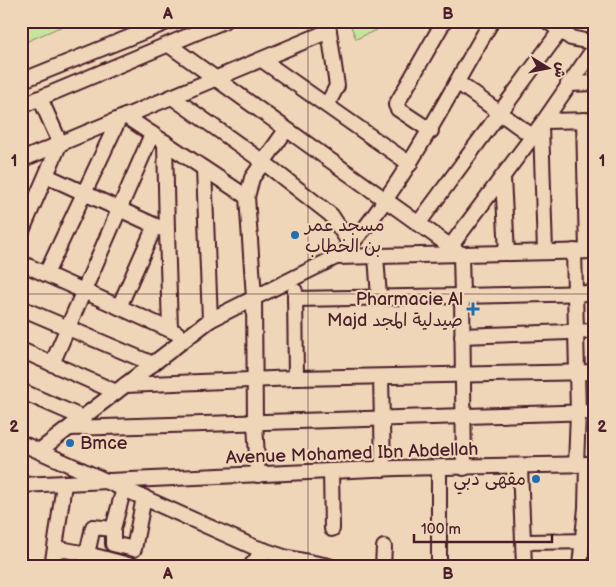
<svg xmlns="http://www.w3.org/2000/svg" width="616" height="587" font-family="'Balsamiq Sans','Playpen Sans Arabic',sans-serif">
	<style>
		.green { fill: #c5e49c; stroke: #888264 }
		.lines { fill: none; stroke-linecap: round; stroke-linejoin: round }
		.minor-casing { stroke: #4a1f2b; stroke-width: 18 }
		.minor { stroke: #f0d6b8; stroke-width: 14 }
		.grid { fill: none; stroke: #4a1f2b; stroke-width: 1; stroke-opacity: 0.55 }
		.poi-dot { fill: #1f6fb2; stroke: #f0d6b8; stroke-width: 2 }
		.labels { text-anchor: middle; stroke-width: 4.5; stroke-linejoin: round; paint-order: stroke }
		.poi-label { font-size: 18px; fill: #4a1f2b; stroke: #f0d6b8; text-anchor: start }
		.street-label { font-size: 18px; fill: #4a1f2b; stroke: #f0d6b8 }
		.neatline { fill: none; stroke: #4a1f2b; stroke-width: 2 }
		.grid-label { font-size: 16px; text-anchor: middle; font-weight: bold; fill: #4a1f2b }
	</style>
	<rect width="100%" height="100%" fill="#f0d6b8"/>
	<filter id="ink" filterUnits="userSpaceOnUse"><feTurbulence type="fractalNoise" baseFrequency=".02" numOctaves="2"/><feDisplacementMap in="SourceGraphic" scale="10" xChannelSelector="R" yChannelSelector="G"/><feConvolveMatrix kernelMatrix="1 2 1 2 8 2 1 2 1" color-interpolation-filters="sRGB"/></filter>
	<g filter="url(#ink)">
		<g class="green">
			<polygon points="21,21 74,21 21,44"/>
			<polygon points="349,21 397,21 356,39"/>
		</g>
		<g class="lines">
			<g class="minor-casing">
				<g id="minor">
					<polyline points="547,21 571,38 595,43"/>
					<polyline points="169,45 461,254 462,296 595,293"/>
					<polyline points="262,60 410,164"/>
					<polyline points="21,81 170,21"/>
					<polyline points="457,82 532,136"/>
					<polyline points="568,84 595,83"/>
					<polyline points="172,97 262,161 331,215 351,245"/>
					<polyline points="327,105 337,86 329,31"/>
					<polyline points="21,106 224,21"/>
					<polyline points="125,116 247,197 254,297 255,423 258,475"/>
					<polyline points="584,120 587,251"/>
					<polyline points="544,121 595,47"/>
					<polyline points="541,125 545,252"/>
					<polyline points="431,131 398,109 396,105 444,21"/>
					<polyline points="165,142 167,231"/>
					<polyline points="21,160 329,31 325,21"/>
					<polyline points="204,169 210,320"/>
					<polyline points="47,176 167,231 170,329"/>
					<polyline points="503,178 507,253"/>
					<polyline points="247,197 252,178 286,130"/>
					<polyline points="418,224 560,31"/>
					<polyline points="21,233 60,143 40,98"/>
					<polyline points="450,247 544,121 595,120"/>
					<polyline points="574,251 578,412 576,465"/>
					<polyline points="376,256 379,297"/>
					<polyline points="336,257 595,251"/>
					<polyline points="21,263 177,333"/>
					<polyline points="46,274 119,119"/>
					<polyline points="295,291 296,378"/>
					<polyline points="295,299 462,296 464,468"/>
					<polyline points="119,307 155,226"/>
					<polyline points="21,308 153,364"/>
					<polyline points="462,336 595,331"/>
					<polyline points="21,350 116,392"/>
					<polyline points="52,364 152,134"/>
					<polyline points="381,377 383,469"/>
					<polyline points="125,385 296,378 595,372"/>
					<polyline points="21,391 83,418"/>
					<polyline points="70,428 595,412"/>
					<polyline points="21,443 254,547 284,557 329,566"/>
					<path d="M39,451L210,320L336,257C360,238 375,215 392,190C429,136 458,77 492,21"/>
					<polyline points="520,467 524,566"/>
					<polyline points="439,468 439,566"/>
					<polyline points="331,471 332,529"/>
					<polyline points="64,484 55,548 87,554 93,527 113,529"/>
					<polyline points="21,485 396,468 595,464"/>
					<polyline points="124,488 113,529 113,544 134,549 144,497"/>
					<polyline points="524,542 595,541"/>
					<polyline points="87,554 132,566"/>
					<polyline points="52,566 55,548"/>
					<polyline points="251,566 264,550"/>
					<polyline points="383,566 384,547"/>
					<polyline points="580,566 586,508 587,464"/>
				</g>
			</g>
			<use href="#minor" class="minor"/>
		</g>
	</g>
	<path class="grid" d="M308,21V566M21,294H595"/>
	<g class="poi-dot">
		<circle cx="295" cy="235" r="5"/>
		<path d="M470.5 301.5h5v5h5v5h-5v5h-5v-5h-5v-5h5z"/>
		<circle cx="70" cy="443" r="5"/>
		<circle cx="536" cy="479" r="5"/>
	</g>
	<g class="labels">
		<g class="poi-label">
			<text x="305" y="231">مسجد عمر<tspan x="305" dy="21">بن الخطاب</tspan></text>
			<text x="463" y="305" text-anchor="end">Pharmacie Al<tspan x="463" dy="21">Majd صيدلية المجد</tspan></text>
			<text x="80" y="449">Bmce</text>
			<text x="526" y="485" text-anchor="end">مقهى دبي</text>
		</g>
		<g class="street-label">
			<text transform="translate(352 453) rotate(-2)" y="6">Avenue Mohamed Ibn Abdellah</text>
		</g>
	</g>
	<rect width="616" height="587" fill="none" stroke="#f0d6b8" stroke-width="55"/>
	<g transform="translate(548 68) rotate(100)" stroke="#f0d6b8" stroke-width="4" paint-order="stroke">
	<path d="M0-4L9 19L0 12L-9 19Z" fill="#4a1f2b"/>
	<text y="-8" font-size="14" font-weight="bold" text-anchor="middle" fill="#4a1f2b">ش</text>
	</g>
	<path d="M414 534v8h138v-8" fill="none" stroke="#4a1f2b" stroke-width="2.5"/>
	<text x="421" y="534" font-size="15" fill="#4a1f2b" stroke="#f0d6b8" stroke-width="4" paint-order="stroke">100 m</text>
	<rect x="28" y="28" width="560" height="532" class="neatline"/>
	<g class="grid-label">
		<text x="168" y="19">A</text>
		<text x="448" y="19">B</text>
		<text x="14" y="166">1</text>
		<text x="602" y="166">1</text>
		<text x="14" y="432">2</text>
		<text x="602" y="432">2</text>
		<text x="168" y="579">A</text>
		<text x="448" y="579">B</text>
	</g>
</svg>
